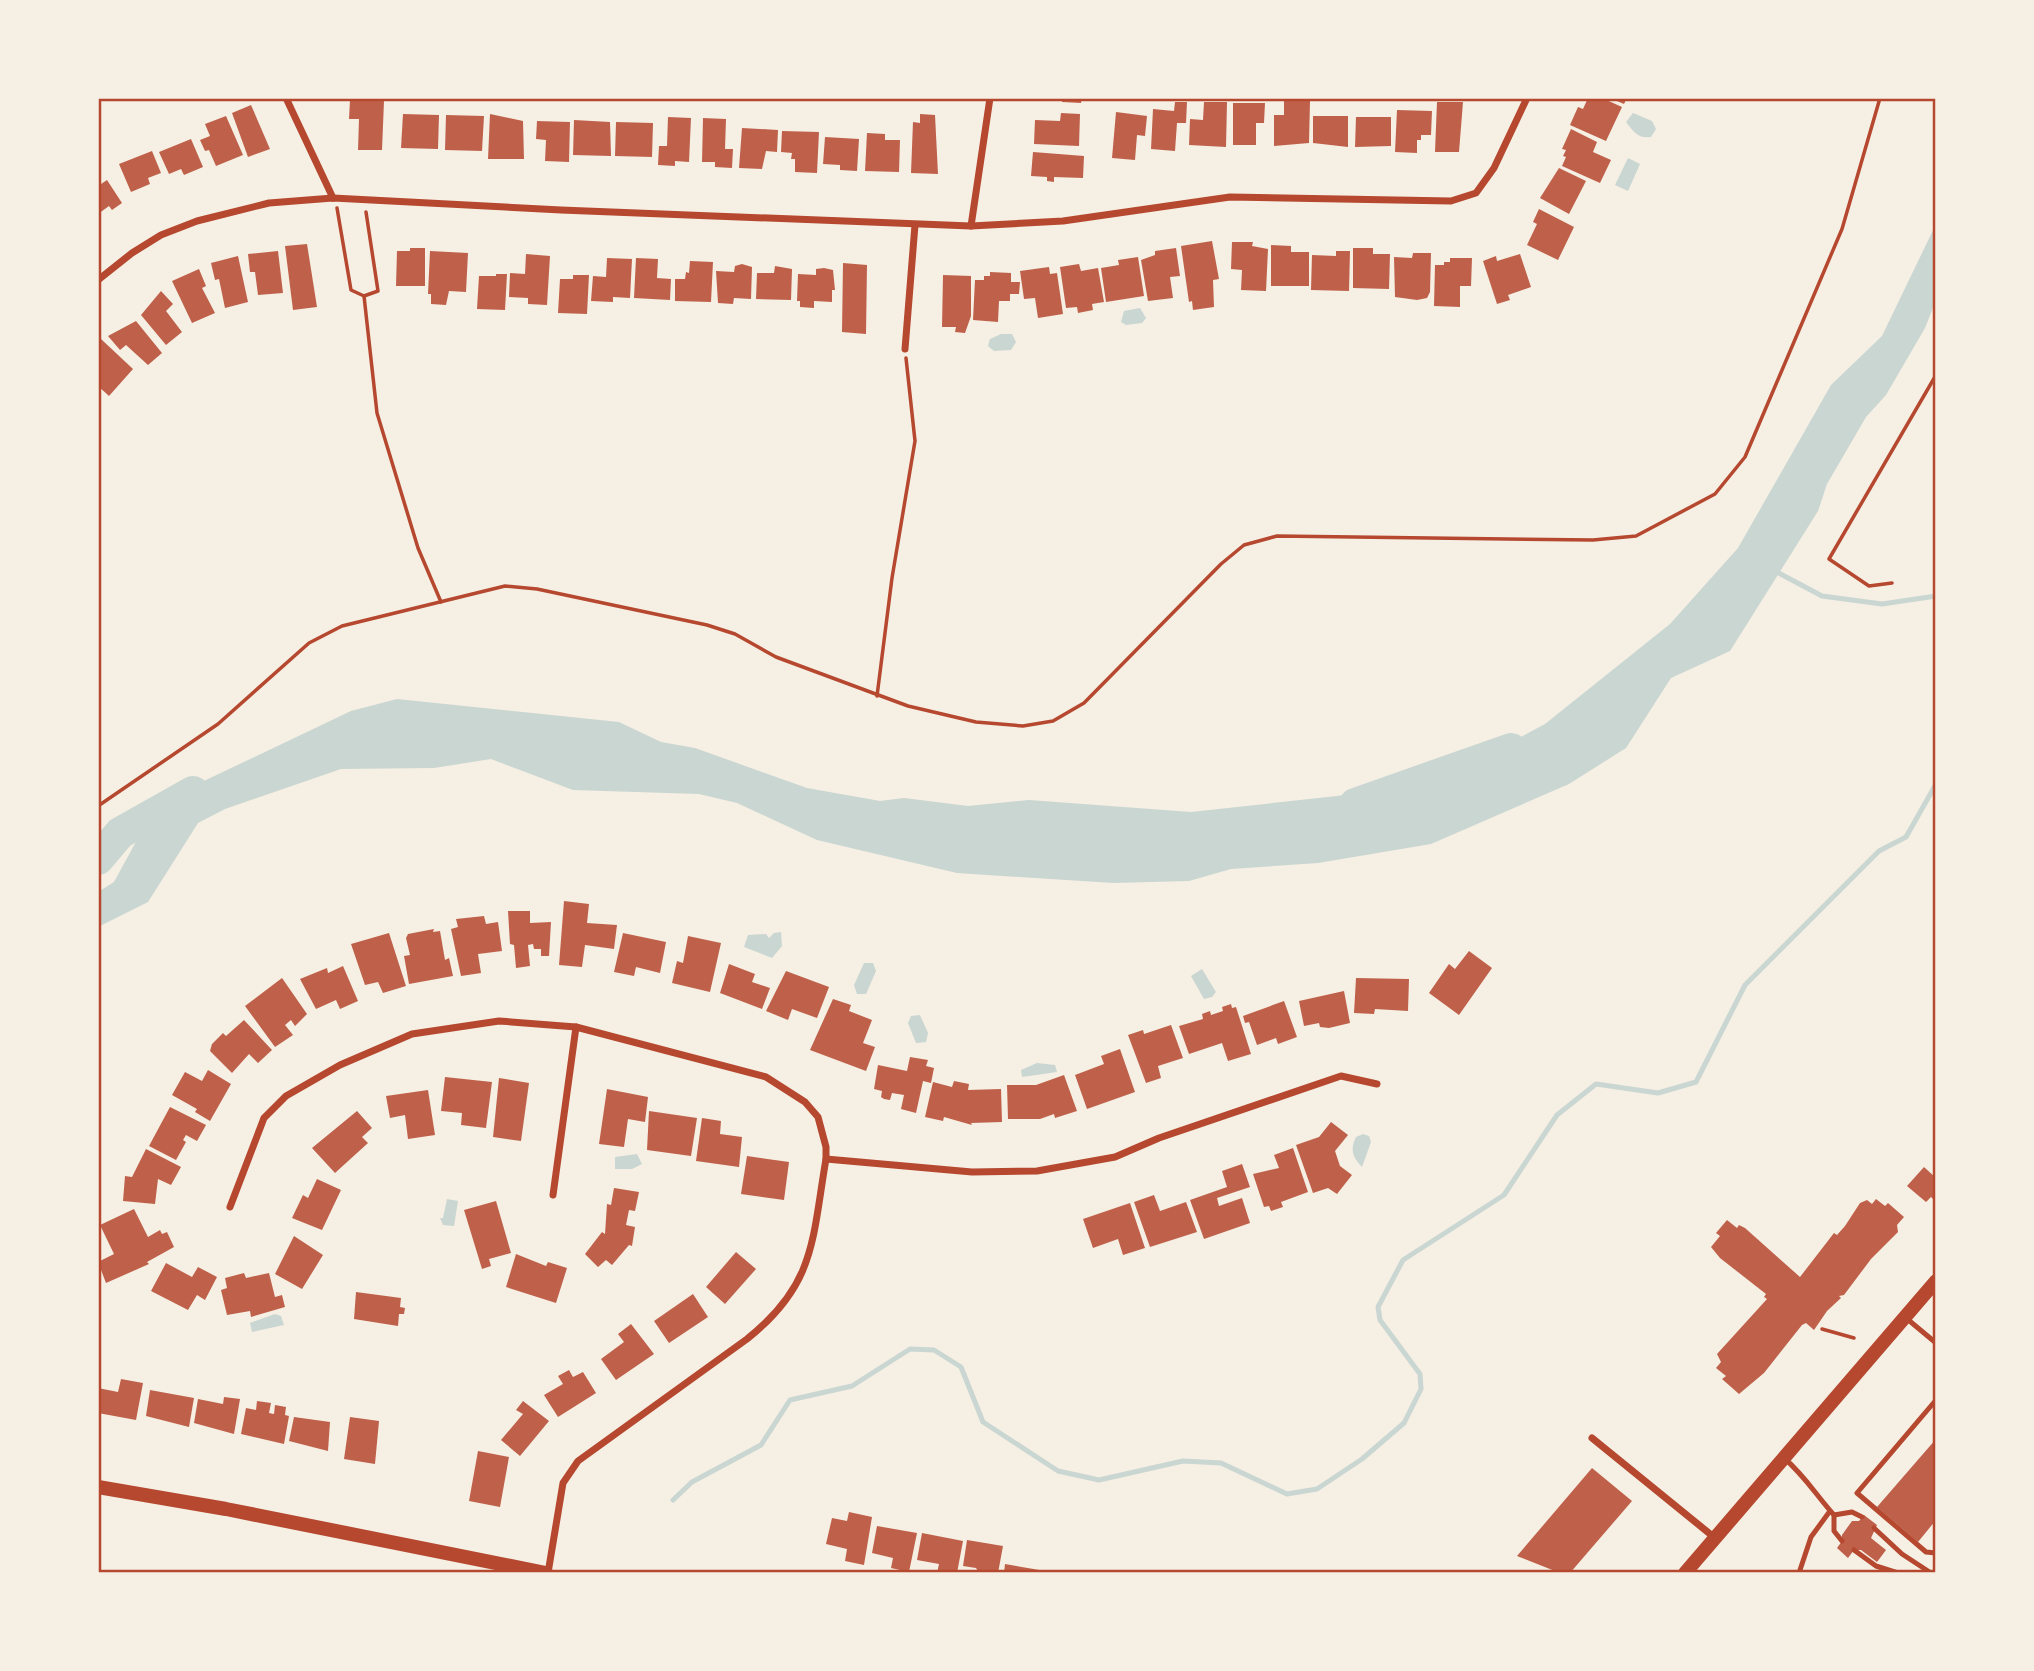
<svg xmlns="http://www.w3.org/2000/svg" width="2034" height="1671" font-family="'Space Grotesk',sans-serif">
	<style>
		.water { fill: #c9d6d2 }
		.lines { fill: none; stroke-linecap: round; stroke-linejoin: round }
		.stream { stroke: #c9d6d2; stroke-width: 5 }
		.river { stroke: #c9d6d2; stroke-width: 32 }
		.building { fill: #bf614a }
		.path { stroke: #b5482f; stroke-width: 3.5 }
		.service { stroke: #b5482f; stroke-width: 5 }
		.minor { stroke: #b5482f; stroke-width: 7 }
		.secondary { stroke: #b5482f; stroke-width: 14 }
		.neatline { fill: none; stroke: #b5482f; stroke-width: 2.5 }
	</style>
	<rect width="100%" height="100%" fill="#f6efe4"/>
	<g class="water">
		<path d="M1633,113L1652,121L1656,129L1651,137C1638,139 1634,132 1626,122Z"/>
		<polygon points="1628,158 1640,164 1628,191 1615,185"/>
		<polygon points="1936,224 1936,300 1925,328 1886,395 1866,417 1827,484 1818,511 1730,651 1671,678 1626,748 1569,784 1431,844 1318,863 1231,869 1189,881 1113,883 957,873 817,840 737,803 699,794 573,790 491,759 434,768 341,769 225,809 198,823 148,902 98,927 98,892 114,882 149,818 185,790 351,711 397,699 619,722 661,742 695,748 807,788 880,801 904,798 968,806 1029,800 1191,812 1429,786 1545,724 1670,624 1738,548 1831,385 1882,336"/>
		<polygon points="1140,308 1146,318 1142,323 1126,325 1121,322 1124,311"/>
		<polygon points="1001,334 1012,334 1016,342 1011,350 994,351 988,346 990,339"/>
		<polygon points="781,932 782,946 772,958 744,947 748,935 766,934 769,938 774,933"/>
		<polygon points="864,963 873,963 876,971 866,994 857,994 854,985"/>
		<polygon points="1202,969 1216,992 1212,997 1204,999 1191,976"/>
		<polygon points="920,1015 928,1033 926,1042 916,1043 908,1023 911,1016"/>
		<polygon points="1037,1063 1055,1065 1057,1072 1022,1077 1021,1070"/>
		<path d="M1363,1134L1369,1136L1371,1142L1362,1167C1352,1157 1350,1149 1356,1137Z"/>
		<polygon points="637,1154 642,1164 632,1169 615,1169 615,1157"/>
		<polygon points="447,1199 458,1201 454,1226 443,1225 440,1218 443,1218"/>
		<polygon points="275,1314 281,1316 284,1325 252,1332 250,1323"/>
	</g>
	<g class="lines">
		<g class="stream">
			<polyline points="1775,571 1822,596 1882,604 1936,596"/>
			<polyline points="673,1500 692,1482 761,1445 790,1400 852,1386 910,1349 934,1350 961,1367 983,1422 1058,1471 1099,1480 1183,1461 1221,1463 1287,1494 1317,1489 1362,1459 1404,1423 1421,1389 1420,1374 1380,1320 1378,1307 1403,1260 1504,1195 1557,1115 1596,1084 1658,1093 1696,1082 1745,985 1879,851 1906,837 1936,784"/>
		</g>
		<g class="river">
			<polyline points="1355,804 1511,749"/>
			<polyline points="98,859 120,833 193,792"/>
		</g>
	</g>
	<g class="building">
		<polygon points="1062,98 1082,98 1081,103 1062,102"/>
		<polygon points="1588,98 1602,98 1622,107 1606,141 1570,125 1578,107 1583,109"/>
		<polygon points="1610,98 1627,98 1624,104"/>
		<polygon points="350,100 384,101 382,150 358,150 359,119 349,119"/>
		<polygon points="1284,101 1310,101 1309,143 1274,146 1274,115 1284,115"/>
		<polygon points="1175,102 1187,102 1186,123 1177,123 1175,151 1151,149 1153,109 1174,111"/>
		<polygon points="1204,102 1227,102 1226,147 1189,145 1190,119 1203,120"/>
		<polygon points="1437,102 1463,102 1459,152 1435,152"/>
		<polygon points="1233,103 1265,103 1264,123 1256,123 1256,145 1233,145"/>
		<polygon points="251,105 270,149 248,157 232,113"/>
		<polygon points="1397,110 1432,111 1431,135 1421,135 1421,140 1417,140 1417,153 1395,152"/>
		<polygon points="1116,112 1147,116 1145,136 1137,135 1135,160 1112,158"/>
		<polygon points="1061,113 1080,114 1079,146 1034,144 1035,120 1060,121"/>
		<polygon points="403,114 439,115 438,149 401,148"/>
		<polygon points="490,114 523,121 524,159 488,159"/>
		<polygon points="920,114 935,115 938,174 911,173 913,122 920,123"/>
		<polygon points="446,115 484,116 482,151 445,150"/>
		<polygon points="226,116 243,155 216,166 209,150 205,151 200,140 210,136 205,124"/>
		<polygon points="1313,116 1348,116 1348,147 1313,143"/>
		<polygon points="668,117 691,118 689,162 675,161 675,166 658,165 659,146 667,146"/>
		<polygon points="1356,117 1391,117 1391,146 1355,147"/>
		<polygon points="703,118 726,119 725,149 733,149 732,168 715,167 715,162 702,162"/>
		<polygon points="574,120 610,122 611,156 573,155"/>
		<polygon points="537,121 570,122 569,162 545,161 546,140 536,139"/>
		<polygon points="616,122 653,123 652,157 615,156"/>
		<polygon points="742,128 778,130 777,152 766,151 762,169 739,168"/>
		<polygon points="1571,129 1597,142 1593,152 1611,160 1600,183 1562,166 1566,157 1563,156 1566,150 1562,149"/>
		<polygon points="782,131 819,132 817,173 795,172 795,159 791,159 792,153 781,152"/>
		<polygon points="867,133 885,134 885,140 900,140 899,172 865,171"/>
		<polygon points="825,137 859,139 857,171 840,170 840,165 823,164"/>
		<polygon points="191,139 203,167 184,175 181,169 169,174 159,152"/>
		<polygon points="152,151 161,173 148,178 150,184 131,192 119,164"/>
		<polygon points="1033,152 1084,156 1083,178 1054,177 1054,182 1047,181 1047,177 1031,176"/>
		<polygon points="1559,168 1586,181 1569,214 1540,198"/>
		<polygon points="107,180 122,203 112,210 109,206 98,214 98,186"/>
		<polygon points="1539,209 1574,227 1558,260 1527,245 1537,224 1533,222"/>
		<polygon points="1212,241 1219,279 1213,280 1214,307 1193,310 1192,301 1189,302 1181,246"/>
		<polygon points="1232,242 1253,242 1252,246 1268,249 1266,291 1241,290 1242,270 1231,269"/>
		<polygon points="307,244 317,307 293,310 285,246"/>
		<polygon points="1271,245 1291,246 1291,252 1309,252 1309,286 1271,286"/>
		<polygon points="410,248 425,248 425,286 396,286 397,251 410,251"/>
		<polygon points="1176,248 1180,276 1170,277 1173,298 1148,301 1141,260 1155,255 1155,251"/>
		<polygon points="1353,248 1373,248 1373,254 1390,254 1389,289 1353,288"/>
		<polygon points="278,251 283,293 258,295 255,272 250,272 248,254"/>
		<polygon points="430,251 468,253 466,292 449,291 446,305 431,304 431,294 428,294"/>
		<polygon points="1336,251 1350,251 1349,291 1311,290 1312,255 1336,256"/>
		<polygon points="1413,253 1431,253 1430,292 1427,298 1417,300 1395,297 1394,257 1412,258"/>
		<polygon points="526,254 550,256 547,305 528,304 528,298 509,297 510,273 525,274"/>
		<polygon points="1520,254 1531,287 1508,295 1510,300 1497,304 1483,261 1496,256 1497,261"/>
		<polygon points="238,256 248,302 225,308 219,279 215,280 211,263"/>
		<polygon points="1138,257 1144,296 1106,302 1101,268 1119,265 1118,260"/>
		<polygon points="607,258 632,259 630,298 613,297 613,302 591,301 593,276 606,277"/>
		<polygon points="636,258 658,259 657,278 671,279 670,300 634,298"/>
		<polygon points="1450,258 1472,258 1471,286 1460,286 1460,307 1434,306 1435,265 1444,265 1444,262 1450,262"/>
		<polygon points="690,261 713,262 711,302 675,301 675,279 685,279 686,272 689,273"/>
		<polygon points="843,263 867,265 866,334 842,332"/>
		<polygon points="742,264 752,267 751,299 734,298 733,304 718,303 716,271 734,272 735,266"/>
		<polygon points="1079,264 1081,271 1098,268 1104,302 1092,304 1093,310 1078,313 1077,307 1066,308 1060,267"/>
		<polygon points="775,266 792,269 791,300 756,299 757,273 774,273"/>
		<polygon points="1049,267 1050,274 1057,273 1063,314 1038,318 1035,298 1024,299 1020,271"/>
		<polygon points="824,268 833,270 835,290 832,290 832,302 814,301 814,308 800,307 800,301 797,301 798,274 816,275 816,269"/>
		<polygon points="199,269 206,286 202,288 215,313 192,323 172,281"/>
		<polygon points="990,272 1011,273 1011,282 1020,282 1019,294 1010,294 1010,301 999,301 998,322 973,320 975,280 984,280 984,276 990,276"/>
		<polygon points="496,274 507,274 505,310 477,309 479,276 496,276"/>
		<polygon points="573,275 589,275 587,314 558,313 560,279 573,279"/>
		<polygon points="943,275 971,276 971,316 965,333 955,332 956,327 942,327"/>
		<polygon points="161,291 173,304 166,311 182,332 166,345 141,315"/>
		<polygon points="136,321 162,353 148,365 126,345 120,350 108,336"/>
		<polygon points="101,339 133,369 109,396 98,386 98,343"/>
		<polygon points="564,901 589,904 587,923 617,925 614,949 585,945 582,967 559,965"/>
		<polygon points="508,911 530,911 530,923 551,922 549,956 541,956 541,949 534,949 533,944 528,945 530,966 516,968 514,945 510,944"/>
		<polygon points="484,916 486,924 498,922 502,951 478,954 481,973 461,976 451,929 458,927 456,919"/>
		<polygon points="434,929 433,932 440,931 445,960 449,958 453,976 409,984 404,956 410,955 406,938 408,934"/>
		<polygon points="389,933 406,986 383,993 378,982 365,985 351,944"/>
		<polygon points="623,933 666,942 660,973 636,967 634,976 614,972"/>
		<polygon points="688,936 721,943 710,992 672,983 677,961 683,963"/>
		<polygon points="1469,951 1492,968 1459,1015 1429,993 1449,964 1455,969"/>
		<polygon points="729,964 755,974 752,982 770,988 762,1009 720,993"/>
		<polygon points="343,966 358,1001 340,1009 336,1000 316,1009 300,979 327,968 328,973"/>
		<polygon points="786,971 829,987 817,1018 792,1009 788,1020 766,1011"/>
		<polygon points="282,978 307,1014 295,1026 291,1020 285,1025 293,1035 275,1047 245,1006"/>
		<polygon points="1356,978 1409,979 1408,1011 1375,1009 1374,1014 1354,1013"/>
		<polygon points="1344,991 1350,1023 1329,1028 1320,1027 1319,1023 1304,1026 1299,1001"/>
		<polygon points="833,999 851,1005 849,1011 872,1020 863,1043 875,1047 866,1071 810,1050"/>
		<polygon points="1284,1001 1297,1037 1278,1044 1276,1038 1257,1045 1249,1022 1245,1023 1243,1016"/>
		<polygon points="1231,1004 1232,1008 1236,1007 1251,1054 1228,1061 1222,1043 1189,1054 1179,1026 1203,1019 1202,1014 1210,1011 1211,1015 1223,1011 1222,1007"/>
		<polygon points="244,1020 272,1050 258,1063 249,1054 232,1073 210,1051 212,1044 223,1033 226,1036"/>
		<polygon points="1171,1025 1183,1058 1158,1066 1161,1078 1146,1083 1128,1035 1143,1030 1144,1034"/>
		<polygon points="1120,1049 1135,1092 1087,1109 1075,1075 1104,1064 1101,1056"/>
		<polygon points="910,1057 928,1060 926,1066 934,1068 931,1083 923,1081 916,1113 901,1109 904,1095 892,1093 890,1100 884,1099 881,1097 882,1091 874,1089 878,1065 907,1071"/>
		<polygon points="208,1070 231,1084 210,1121 195,1112 197,1109 172,1095 185,1072 202,1081"/>
		<polygon points="1064,1075 1077,1111 1055,1118 1054,1114 1040,1119 1008,1119 1007,1085 1036,1085"/>
		<polygon points="445,1077 492,1082 486,1128 461,1125 462,1113 441,1111"/>
		<polygon points="499,1078 529,1083 521,1141 493,1137"/>
		<polygon points="954,1081 969,1084 968,1090 1001,1089 1002,1122 971,1123 972,1125 944,1117 943,1121 925,1117 933,1082 952,1087"/>
		<polygon points="607,1089 648,1097 645,1122 628,1119 624,1147 599,1144"/>
		<polygon points="428,1090 435,1135 408,1139 405,1115 390,1118 386,1096"/>
		<polygon points="170,1107 206,1125 197,1141 186,1135 183,1140 186,1142 176,1160 149,1146"/>
		<polygon points="357,1111 372,1128 362,1137 368,1143 335,1173 312,1148"/>
		<polygon points="649,1111 697,1118 691,1156 647,1150"/>
		<polygon points="702,1118 721,1121 720,1134 742,1137 739,1167 696,1161"/>
		<polygon points="1331,1122 1348,1135 1335,1151 1340,1166 1352,1175 1337,1194 1328,1188 1313,1193 1296,1145 1319,1137"/>
		<polygon points="1293,1148 1308,1192 1281,1202 1283,1207 1271,1211 1269,1206 1264,1207 1253,1174 1279,1168 1274,1155"/>
		<polygon points="146,1149 181,1167 171,1185 158,1179 155,1204 123,1201 125,1176 132,1177"/>
		<polygon points="747,1156 789,1162 784,1200 741,1194"/>
		<polygon points="1242,1164 1250,1187 1217,1198 1219,1206 1242,1198 1250,1223 1204,1239 1190,1200 1227,1187 1222,1171"/>
		<polygon points="1924,1167 1936,1178 1936,1202 1931,1197 1926,1202 1907,1186"/>
		<polygon points="317,1179 341,1190 322,1230 292,1218 303,1195 308,1198"/>
		<polygon points="614,1188 639,1192 635,1211 629,1210 626,1225 635,1227 632,1246 629,1245 612,1265 606,1260 598,1267 585,1254 602,1232 605,1234 607,1204 611,1205"/>
		<polygon points="1154,1195 1160,1211 1186,1202 1197,1232 1150,1247 1134,1202"/>
		<polygon points="1876,1199 1885,1206 1888,1203 1904,1217 1897,1225 1898,1232 1871,1259 1844,1295 1839,1296 1841,1298 1827,1311 1814,1330 1806,1323 1802,1325 1764,1373 1739,1394 1722,1379 1726,1376 1716,1368 1721,1362 1717,1354 1767,1299 1764,1297 1766,1294 1720,1258 1711,1247 1720,1236 1716,1233 1727,1220 1737,1228 1739,1225 1745,1228 1800,1277 1834,1233 1837,1235 1845,1226 1860,1203 1867,1200 1872,1204"/>
		<polygon points="496,1201 511,1253 489,1259 491,1266 482,1269 464,1210"/>
		<polygon points="1130,1203 1145,1248 1123,1255 1118,1239 1093,1248 1083,1219"/>
		<polygon points="134,1209 148,1237 160,1230 162,1234 167,1232 174,1247 147,1262 149,1264 106,1283 98,1262 114,1254 100,1225"/>
		<polygon points="294,1236 323,1255 302,1289 275,1274"/>
		<polygon points="736,1252 756,1269 725,1304 706,1287"/>
		<polygon points="516,1254 546,1266 548,1262 567,1268 556,1303 506,1287"/>
		<polygon points="166,1263 192,1277 198,1267 217,1277 205,1300 197,1295 188,1310 151,1291"/>
		<polygon points="244,1273 246,1278 269,1273 275,1297 282,1295 285,1307 251,1317 250,1311 227,1315 221,1290 227,1288 225,1278"/>
		<polygon points="356,1292 401,1298 400,1307 405,1308 404,1314 399,1314 398,1326 354,1319"/>
		<polygon points="693,1294 708,1317 669,1343 654,1321"/>
		<polygon points="631,1324 654,1354 616,1380 601,1359 624,1342 618,1334"/>
		<polygon points="569,1370 573,1377 583,1372 596,1393 558,1417 544,1395 563,1384 558,1376"/>
		<polygon points="121,1379 143,1383 136,1420 98,1413 98,1388 118,1392"/>
		<polygon points="150,1390 194,1398 189,1427 146,1416"/>
		<polygon points="224,1397 240,1399 234,1434 194,1423 198,1399 223,1404"/>
		<polygon points="257,1401 271,1403 269,1413 274,1414 275,1405 286,1407 285,1415 289,1416 284,1444 241,1434 246,1408 256,1410"/>
		<polygon points="523,1401 549,1421 520,1456 501,1440 523,1414 516,1410"/>
		<polygon points="294,1417 330,1422 328,1451 289,1441"/>
		<polygon points="350,1417 379,1421 375,1464 344,1459"/>
		<polygon points="1936,1439 1936,1520 1918,1542 1877,1507"/>
		<polygon points="478,1451 509,1457 500,1507 469,1501"/>
		<polygon points="1592,1468 1632,1501 1570,1573 1560,1573 1517,1556"/>
		<polygon points="849,1512 872,1517 864,1565 845,1561 847,1549 826,1544 832,1518 847,1521"/>
		<polygon points="1864,1515 1877,1525 1871,1538 1886,1550 1877,1562 1861,1550 1854,1550 1848,1558 1837,1548 1842,1541 1842,1535 1852,1521 1859,1521"/>
		<polygon points="877,1526 917,1533 909,1572 891,1568 893,1558 872,1553"/>
		<polygon points="922,1533 963,1541 957,1573 937,1573 939,1564 917,1560"/>
		<polygon points="967,1540 1003,1546 998,1573 979,1573 976,1568 963,1566"/>
		<polygon points="1005,1564 1051,1572 1051,1573 1004,1573"/>
	</g>
	<g class="lines">
		<g class="path">
			<polyline points="337,208 351,290 364,296 378,291 366,212"/>
			<polyline points="364,296 377,413 418,548 441,602"/>
			<polyline points="1892,583 1869,586 1829,559 1936,375"/>
			<polyline points="877,696 892,578 915,441 906,358"/>
			<polyline points="98,806 218,724 309,643 342,626 505,586 537,589 707,625 735,634 776,657 908,706 976,722 1023,726 1053,721 1084,703 1221,564 1244,545 1277,536 1593,540 1636,536 1715,494 1745,457 1842,229 1880,98"/>
			<polyline points="1822,1329 1854,1338"/>
		</g>
		<g class="service">
			<polyline points="1906,1318 1936,1343"/>
			<polyline points="1936,1400 1857,1493 1926,1552 1936,1553"/>
			<path d="M1784,1458C1805,1476 1816,1495 1834,1515V1531L1842,1541"/>
			<polyline points="1834,1515 1852,1512 1862,1517"/>
			<polyline points="1874,1528 1902,1554 1931,1573"/>
			<polyline points="1854,1550 1876,1566 1898,1573"/>
			<polyline points="1799,1573 1811,1537 1830,1511"/>
		</g>
		<g class="minor">
			<polyline points="286,98 333,198"/>
			<polyline points="971,226 990,98"/>
			<polyline points="98,280 132,253 161,235 197,221 269,203 333,198 561,210 971,226 1063,221 1230,197 1451,201 1476,193 1494,168 1527,98"/>
			<polyline points="905,349 915,225"/>
			<polyline points="826,1159 972,1172 1037,1171 1115,1157 1159,1138 1341,1076 1377,1084"/>
			<polyline points="553,1195 576,1027"/>
			<path d="M230,1207L264,1118L286,1096L340,1065L412,1034L499,1021L576,1027L766,1077L805,1102L818,1117L826,1147V1159C812,1240 816,1284 747,1339L578,1461L563,1483L548,1573"/>
			<polyline points="1592,1438 1715,1538"/>
		</g>
		<g class="secondary">
			<polyline points="98,1487 226,1509 546,1573"/>
			<polyline points="1685,1573 1936,1281"/>
		</g>
	</g>
	<rect width="2034" height="1671" fill="none" stroke="#f6efe4" stroke-width="200"/>
	<rect x="100" y="100" width="1834" height="1471" class="neatline"/>
</svg>
